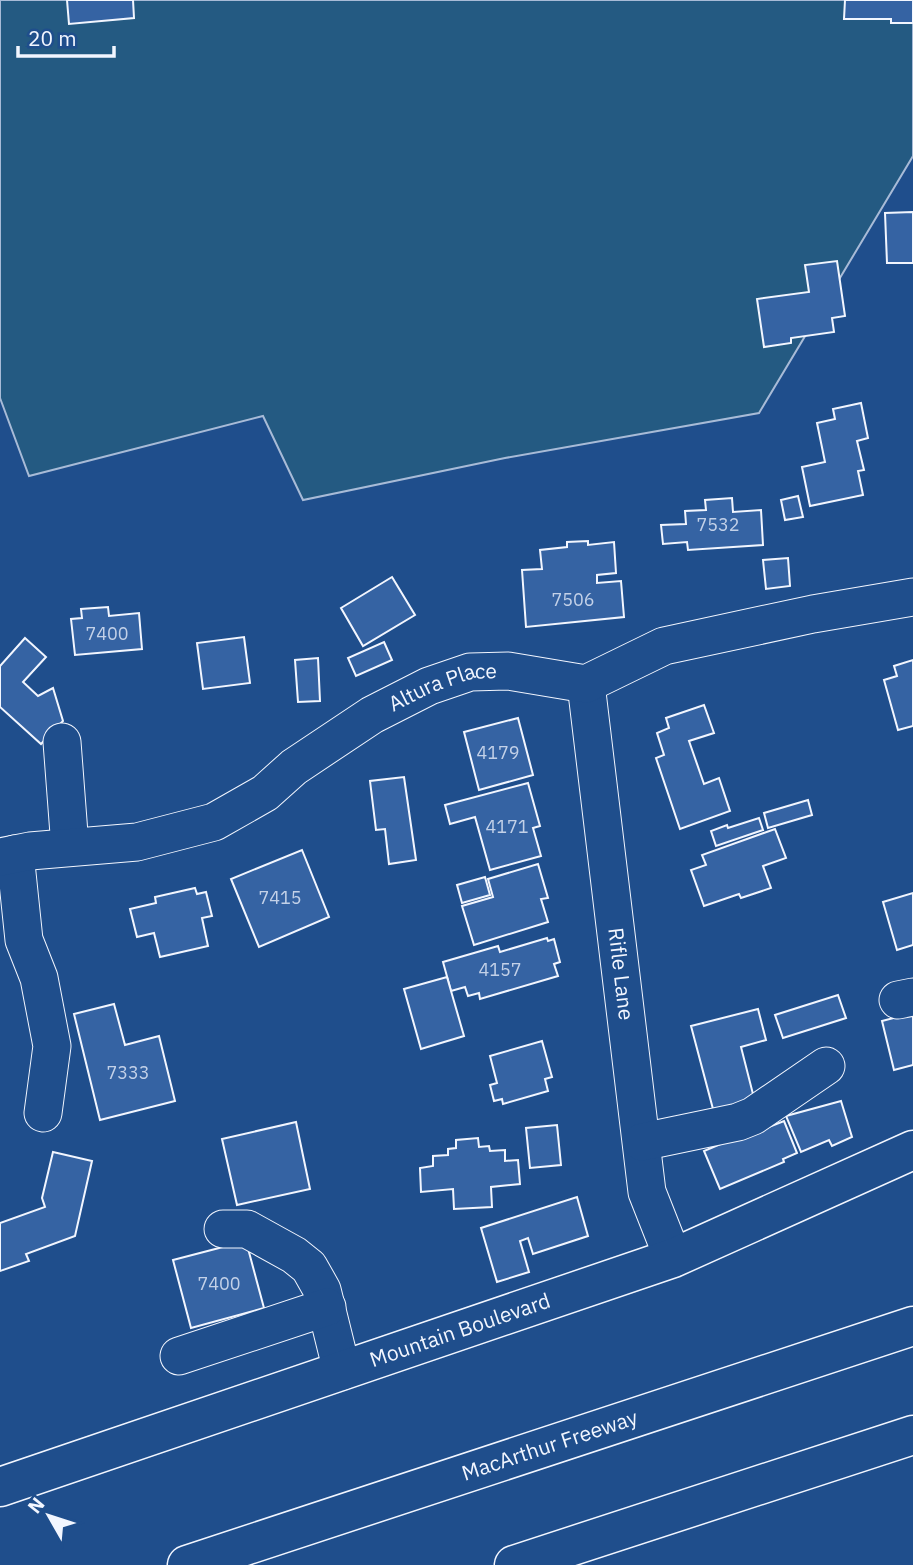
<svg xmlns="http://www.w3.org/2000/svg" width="913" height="1565" font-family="'IBM Plex Sans',sans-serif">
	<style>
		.green { fill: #245a82; stroke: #a8bbd7; stroke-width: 2 }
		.building { fill: #3563a3; stroke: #f2f6ff; stroke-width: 2 }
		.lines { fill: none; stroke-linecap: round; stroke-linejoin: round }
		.minor-casing { stroke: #f2f6ff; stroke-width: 39 }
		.major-casing { stroke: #f2f6ff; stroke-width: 41 }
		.highway-casing { stroke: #f2f6ff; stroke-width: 41 }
		.minor { stroke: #1f4e8c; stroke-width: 37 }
		.major { stroke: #1f4e8c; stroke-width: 38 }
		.highway { stroke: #1f4e8c; stroke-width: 38 }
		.labels { text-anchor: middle; stroke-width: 5; stroke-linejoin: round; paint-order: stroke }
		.number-label { font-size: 18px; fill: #c3d1e8 }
		.street-label { font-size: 21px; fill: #f2f6ff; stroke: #1f4e8c }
	</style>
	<rect width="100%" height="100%" fill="#1f4e8c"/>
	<polygon class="green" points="0,0 913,0 913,156 759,413 505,458 303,500 263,416 29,476 0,398"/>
	<g class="building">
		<polygon points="67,0 133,0 134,18 69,24"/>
		<polygon points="845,0 913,0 913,23 891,23 891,19 844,19"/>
		<polygon points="913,212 913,263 887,263 885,213"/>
		<polygon points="837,261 845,316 832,318 834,332 791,338 791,343 764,347 757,299 809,292 805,265"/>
		<polygon points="861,403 868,438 857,441 864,470 858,471 863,495 810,506 802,467 825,462 817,423 835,419 833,409"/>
		<polygon points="798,496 803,517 785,520 781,500"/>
		<polygon points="732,498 733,512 761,510 763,545 688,550 687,542 663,544 661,525 686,524 685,511 706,510 705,500"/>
		<polygon points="588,541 588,545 614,542 616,573 597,575 597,583 621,581 624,617 526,627 522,570 542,569 540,550 567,547 567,542"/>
		<polygon points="788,558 790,586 766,589 763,560"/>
		<polygon points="392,577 415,615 363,646 341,608"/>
		<polygon points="108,607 109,616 139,613 142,649 75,655 71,619 82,618 81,609"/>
		<polygon points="244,637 250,683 203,689 197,643"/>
		<polygon points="25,638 46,657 23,682 38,696 53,688 63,721 41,744 0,707 0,666"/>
		<polygon points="384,642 392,660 356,676 348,658"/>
		<polygon points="318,658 320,701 298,702 295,660"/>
		<polygon points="913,660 913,726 898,730 884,680 897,676 894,666"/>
		<polygon points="704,705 714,733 689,741 704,784 719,778 730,811 680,829 656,758 664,755 657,733 669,728 666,718"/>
		<polygon points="518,718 533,775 479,790 464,732"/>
		<polygon points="404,777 416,860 389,864 385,829 376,830 370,781"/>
		<polygon points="528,783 540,826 533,828 541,856 490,870 475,817 450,824 445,805"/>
		<polygon points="808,800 812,815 768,828 764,813"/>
		<polygon points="759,818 763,830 716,846 711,831 727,825 728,828"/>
		<polygon points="775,829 786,858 763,866 771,888 741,898 739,894 704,906 691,870 706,865 702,855"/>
		<polygon points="302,850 329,917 259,947 231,879"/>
		<polygon points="538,864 548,898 541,899 548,922 474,945 462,906 493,897 488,879"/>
		<polygon points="485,877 490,895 462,903 457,885"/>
		<polygon points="195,888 197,894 206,892 212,916 202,918 208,946 160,957 154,933 137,937 130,909 156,903 155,897"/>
		<polygon points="913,893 913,945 897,950 883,902"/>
		<polygon points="547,938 548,941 554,939 560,962 554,964 558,976 480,999 479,993 468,996 465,987 451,991 443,962 498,946 500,952"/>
		<polygon points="447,977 464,1036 421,1049 404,989"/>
		<polygon points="838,995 846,1018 783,1038 775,1015"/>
		<polygon points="114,1004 125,1045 159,1036 175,1101 100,1120 74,1014"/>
		<polygon points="758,1009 766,1040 741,1047 754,1098 726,1117 713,1109 691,1026"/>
		<polygon points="913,1013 913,1065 894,1070 882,1021"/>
		<polygon points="542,1041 552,1077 545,1079 548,1091 503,1104 502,1099 494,1101 490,1085 497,1083 490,1056"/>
		<polygon points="841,1101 852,1137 832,1146 829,1140 801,1152 786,1116"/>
		<polygon points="784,1121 797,1153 783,1159 784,1162 720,1189 704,1151 768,1124 769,1127"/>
		<polygon points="296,1122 310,1189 237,1205 222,1139"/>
		<polygon points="557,1125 561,1165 530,1168 526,1128"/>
		<polygon points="478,1138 479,1147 489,1146 490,1151 505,1150 505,1161 518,1160 520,1184 491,1187 492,1207 454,1209 453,1189 421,1192 420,1168 433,1166 433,1156 448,1155 448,1149 456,1148 456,1140"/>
		<polygon points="53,1152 92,1161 75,1236 26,1254 29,1261 0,1271 0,1223 45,1207 42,1198"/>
		<polygon points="577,1197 588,1236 533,1254 528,1238 520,1241 529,1272 497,1282 481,1228"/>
		<polygon points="246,1241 264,1308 191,1328 173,1260"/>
	</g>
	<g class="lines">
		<g class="minor-casing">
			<g id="minor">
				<path id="s1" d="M586,684L647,1192L673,1258"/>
				<polyline points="62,742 70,847"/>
				<polyline points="15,854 24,940 39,978 52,1046 43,1113"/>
				<path id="s2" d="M0,857L30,851L137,842L214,822L265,793L294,767L372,715L429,686L470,672L508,671L586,684L664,646L813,614L913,597"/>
				<polyline points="898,1000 913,997"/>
				<polyline points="642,1142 738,1122 753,1116 826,1066"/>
				<polyline points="223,1229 247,1229 294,1255 309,1267 322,1290 342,1371"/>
				<polyline points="179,1356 327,1307"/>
			</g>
		</g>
		<g class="major-casing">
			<g id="major">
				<path id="s3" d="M0,1487L673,1258L913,1150"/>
			</g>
		</g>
		<g class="highway-casing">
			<g id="highway">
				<path id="s4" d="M187,1565L913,1326"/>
				<polyline points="514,1565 913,1435"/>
			</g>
		</g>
		<use href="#minor" class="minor"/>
		<use href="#major" class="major"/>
		<use href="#highway" class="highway"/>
	</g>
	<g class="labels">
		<g class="number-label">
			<text x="718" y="531">7532</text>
			<text x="573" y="606">7506</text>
			<text x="107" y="640">7400</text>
			<text x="498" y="759">4179</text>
			<text x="507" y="833">4171</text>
			<text x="280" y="904">7415</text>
			<text x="500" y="976">4157</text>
			<text x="128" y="1079">7333</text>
			<text x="219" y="1290">7400</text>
		</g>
		<g class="street-label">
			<text dy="7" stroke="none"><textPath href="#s2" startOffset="486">Altura Place</textPath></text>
			<text dy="7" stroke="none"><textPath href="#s1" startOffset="292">Rifle Lane</textPath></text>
			<text dy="7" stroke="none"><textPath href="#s3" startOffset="486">Mountain Boulevard</textPath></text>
			<text dy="7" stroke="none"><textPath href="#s4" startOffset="382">MacArthur Freeway</textPath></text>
		</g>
	</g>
	<g transform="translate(49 1516) rotate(309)" stroke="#1f4e8c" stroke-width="5" paint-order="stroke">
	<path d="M0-5L12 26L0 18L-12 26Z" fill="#f2f6ff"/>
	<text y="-10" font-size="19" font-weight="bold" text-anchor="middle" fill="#f2f6ff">N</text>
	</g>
	<path d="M18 46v10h96v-10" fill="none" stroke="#f2f6ff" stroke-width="3.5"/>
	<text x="28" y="46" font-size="21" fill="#f2f6ff" stroke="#1f4e8c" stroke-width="5" paint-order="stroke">20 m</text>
</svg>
